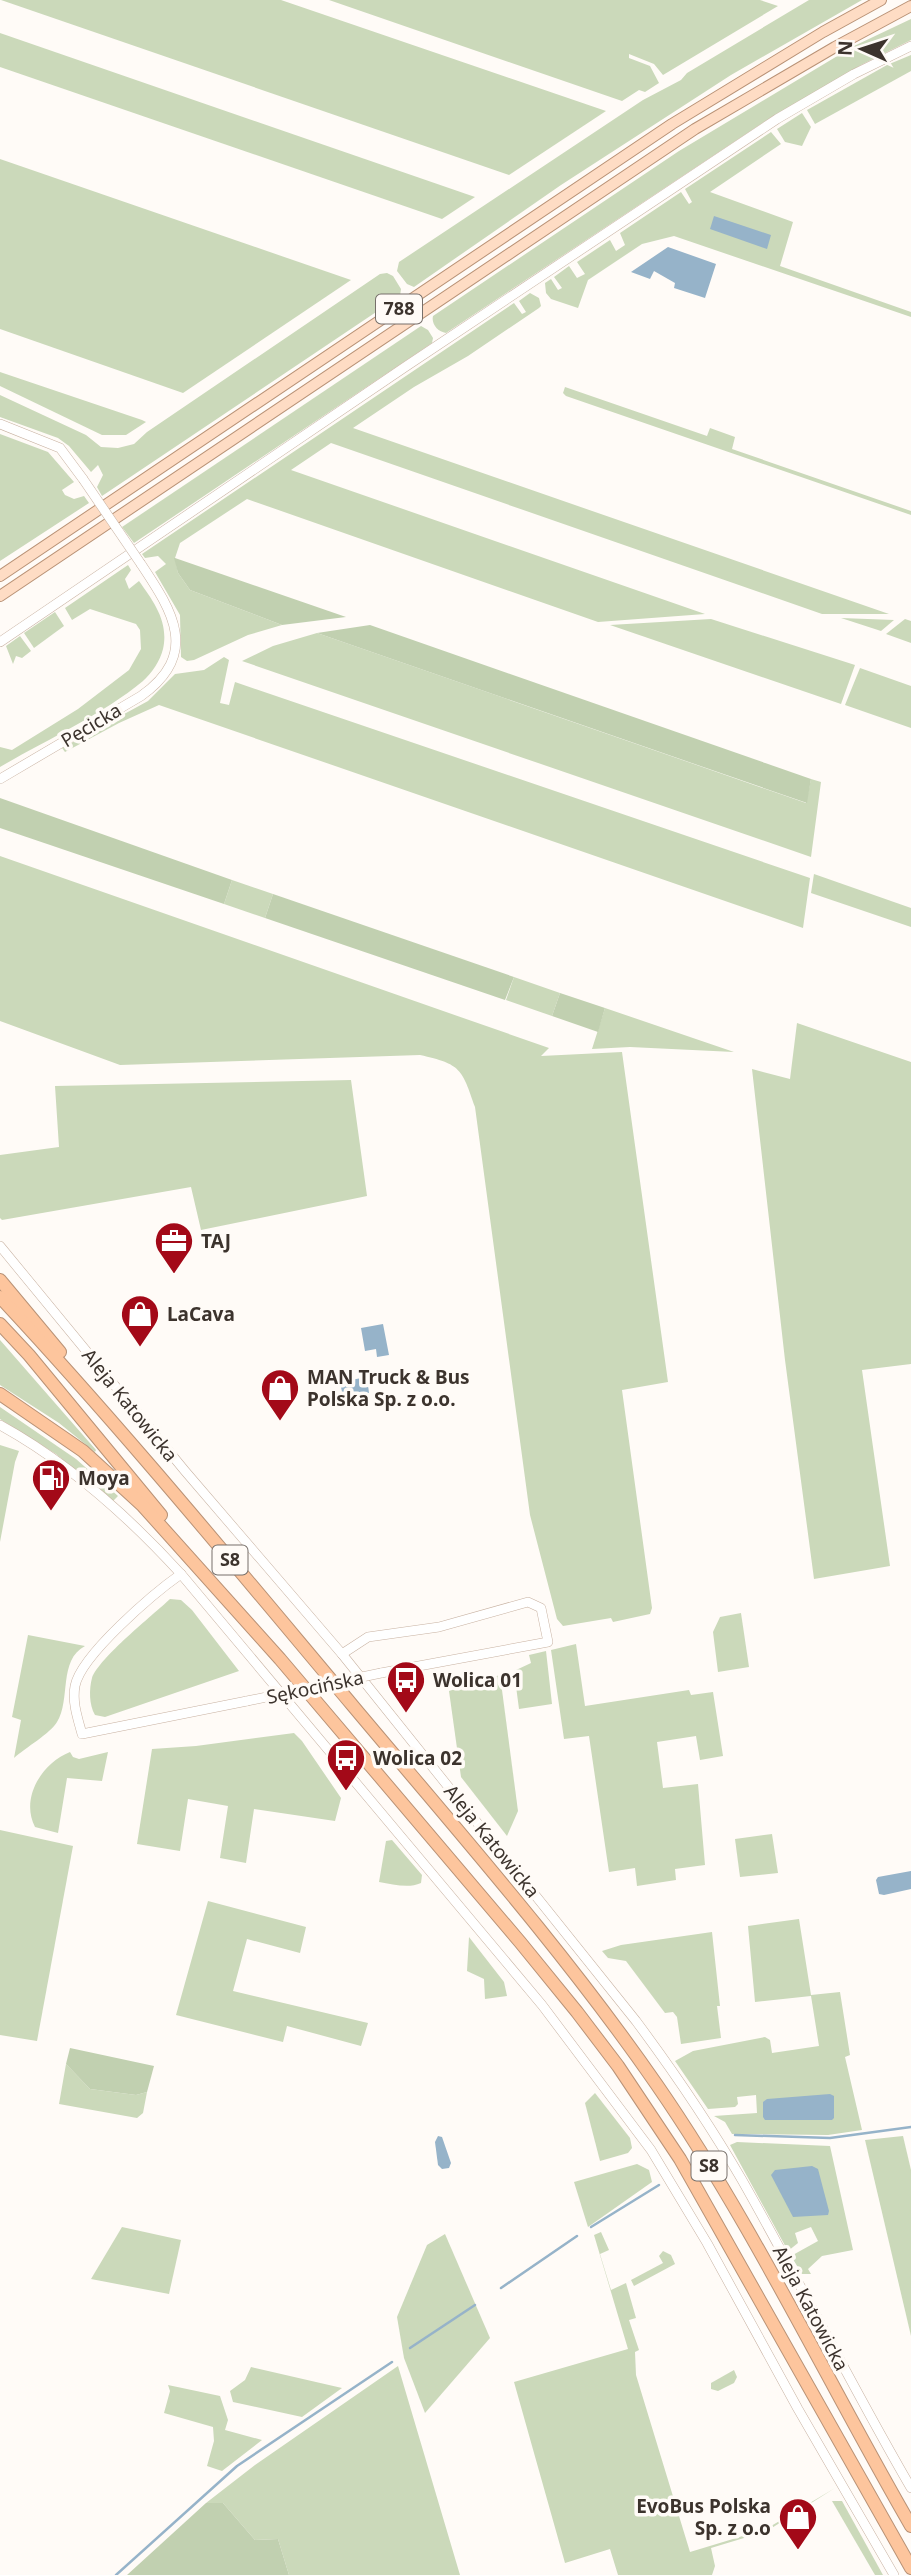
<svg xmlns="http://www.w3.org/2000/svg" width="911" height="2575" font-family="'Noto Sans',sans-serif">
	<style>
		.green { fill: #cbd9ba }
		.forest { fill: #c1d0b0 }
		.water { fill: #96b3c9 }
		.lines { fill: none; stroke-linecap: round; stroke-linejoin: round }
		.stream { stroke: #96b3c9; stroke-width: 2.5 }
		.minor-casing { stroke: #c8b2a2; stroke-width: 10 }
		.major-casing { stroke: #b99276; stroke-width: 12 }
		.highway-casing { stroke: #b99276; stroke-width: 14 }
		.minor { stroke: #fff; stroke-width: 9 }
		.major { stroke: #fedcc4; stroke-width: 10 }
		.highway { stroke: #fdc59d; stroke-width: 12 }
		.minor-bridge-casing { stroke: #c8b2a2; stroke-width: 10; stroke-linecap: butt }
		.minor-bridge { stroke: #fff; stroke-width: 9 }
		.labels { text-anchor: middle; stroke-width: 7; stroke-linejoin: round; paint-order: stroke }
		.shield { fill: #fffbf7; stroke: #766f6a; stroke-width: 2 }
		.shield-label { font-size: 18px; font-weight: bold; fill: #3c332d }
		.street-label { font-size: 19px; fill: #3c332d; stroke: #fffbf7 }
		.poi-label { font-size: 19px; font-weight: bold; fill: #3c332d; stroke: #fffbf7; text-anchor: start }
	</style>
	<rect width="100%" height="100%" fill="#fffbf7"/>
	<g class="green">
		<polygon points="1,0 281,0 606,111 509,175"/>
		<polygon points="329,0 760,0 778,6 663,75 654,64 629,54 629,58 650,66 659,83 645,92 639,90 622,101"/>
		<polygon points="809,0 862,0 731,75 561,185 414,287 407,284 397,271 399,262 643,100 681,80 687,73"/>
		<path d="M911,19V40L861,65L773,116L446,333C438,332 431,324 433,316L679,151L854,46Z"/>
		<polygon points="0,33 475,197 442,219 0,67"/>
		<polygon points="911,55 911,71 815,124 807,110 887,65"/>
		<polygon points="802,113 811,127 802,146 785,142 777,129"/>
		<polygon points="771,132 781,144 710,192 793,222 780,266 911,312 911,317 674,236 642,244 588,280 578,308 551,299 546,293 545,283 551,279 558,290 562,288 554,277 569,266 577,278 585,274 577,262 610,240 616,251 625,245 620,233 681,192 689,204 692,202 685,189"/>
		<polygon points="0,159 351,280 183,393 0,329"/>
		<polygon points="387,273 393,276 401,289 400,296 102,496 97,487 103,475 98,465 91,472 69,446 58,438 0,417 0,395 86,435 101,447 118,448 134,444 147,432 380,274"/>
		<polygon points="530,293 539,298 541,306 539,308 468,356 414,387 353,428 889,614 822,614 331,443 291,470 705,614 598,622 247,499 180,543 175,558 178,573 190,590 282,625 248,635 194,660 187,661 181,657 180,615 155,572 166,564 158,556 145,558 142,554 514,303 522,314 526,312 519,301"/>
		<polygon points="421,326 428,330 433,338 432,343 134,543 122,527"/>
		<polygon points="0,372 142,420 146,422 126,435 102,435 0,386"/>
		<polygon points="565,387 707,436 710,428 735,437 732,449 911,511 911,515 566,396 563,393"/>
		<polygon points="0,434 48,452 74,482 62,490 65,495 74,499 84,496 89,503 0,561"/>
		<path d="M128,565L131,570L125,579L129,589L139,581C154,602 169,622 163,649C160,661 152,673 143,681C102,715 46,740 0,767V747L12,750L78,709L129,670L141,649L140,630L136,624L90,609L72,620L65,608Z"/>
		<polygon points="55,612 64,626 34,648 24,633"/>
		<polygon points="841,618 894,620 881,631"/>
		<polygon points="711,619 855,665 841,704 610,625"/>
		<polygon points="905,619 911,621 911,643 886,634"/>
		<polygon points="317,633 806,803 811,779 821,782 811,857 242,661 273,646"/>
		<polygon points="20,636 31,651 22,658 16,656 13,664 6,646"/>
		<polygon points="224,657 229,660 220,703 229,705 235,682 810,878 803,928 159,705 119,723 65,752 62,748 148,701 175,674 204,670"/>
		<polygon points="860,668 911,686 911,728 845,705"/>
		<path d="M0,856L549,1048L541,1056L622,1052L668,1382L622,1390L652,1608L650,1614L613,1622L611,1618L563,1626L557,1619L530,1515L475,1107C462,1069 461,1064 420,1055L120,1065L0,1021Z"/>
		<polygon points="814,874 911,908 911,927 811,893"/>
		<polygon points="232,880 273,894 265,918 224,904"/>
		<polygon points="514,977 560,993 552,1016 506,1000"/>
		<polygon points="605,1008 734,1052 630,1047 592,1049"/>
		<polygon points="797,1023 911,1062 911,1364 862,1370 890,1566 814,1579 785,1360 752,1069 790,1079"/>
		<polygon points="351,1080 367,1196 201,1230 191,1187 2,1220 0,1218 0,1155 59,1147 55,1086"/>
		<polygon points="0,1340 96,1450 95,1452 59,1423 0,1385"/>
		<polygon points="0,1407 76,1459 118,1496 113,1501 56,1454 0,1419"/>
		<polygon points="0,1445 19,1451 15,1462 0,1542"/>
		<path d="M170,1599L181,1600L192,1610L239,1671L105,1717L95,1715C89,1705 89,1689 92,1678C99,1658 153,1615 170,1599Z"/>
		<polygon points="741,1613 749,1667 718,1672 713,1632 720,1617"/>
		<path d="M28,1635L85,1646C58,1660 71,1700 57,1722C51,1733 25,1748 14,1758L21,1720L12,1717Z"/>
		<polygon points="576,1644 585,1706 689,1690 691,1695 713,1692 723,1756 700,1760 696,1736 657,1742 663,1788 698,1784 705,1865 675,1869 676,1880 637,1886 635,1868 609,1872 589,1736 564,1739 551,1650"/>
		<polygon points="546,1651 552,1704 519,1709 514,1671 531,1663 529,1655"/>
		<polygon points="500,1675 518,1811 507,1836 461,1777 449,1691"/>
		<polygon points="294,1733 302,1741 341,1798 335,1821 254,1809 246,1863 220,1858 228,1806 188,1799 180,1851 137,1844 152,1749 196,1746"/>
		<path d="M70,1752L73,1757L79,1759L108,1752L102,1781L67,1778L58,1833L35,1827C20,1798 42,1763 70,1752Z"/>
		<polygon points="0,1830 73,1846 37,2041 0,2035"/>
		<polygon points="772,1834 778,1873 740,1877 735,1839"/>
		<path d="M392,1840L422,1875L421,1883C408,1889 393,1884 379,1882L386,1841Z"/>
		<polygon points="208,1901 306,1927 300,1953 247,1939 233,1991 368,2023 361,2046 287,2026 283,2042 176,2015"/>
		<polygon points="799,1919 811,1995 840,1992 850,2055 845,2057 862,2130 828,2135 732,2134 725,2122 714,2116 757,2113 756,2095 737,2097 738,2104 735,2107 708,2109 675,2061 693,2051 765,2037 770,2040 772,2053 819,2046 811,1996 755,2002 748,1926"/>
		<polygon points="712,1932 720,2006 717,2006 721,2038 681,2044 677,2017 673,2012 665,2013 626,1961 608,1958 602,1951 621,1945"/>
		<polygon points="469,1937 504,1982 507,1996 485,1999 484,1979 467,1971"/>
		<polygon points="66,2064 90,2089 136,2095 147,2092 143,2113 137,2118 59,2104"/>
		<polygon points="595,2093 630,2138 632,2148 628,2153 600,2161 585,2103"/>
		<polygon points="903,2136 911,2170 911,2336 865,2140"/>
		<polygon points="737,2142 830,2146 853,2250 822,2256 808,2269 811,2274 802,2274 791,2256 818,2241 811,2227 795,2233 798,2243 788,2251 730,2145"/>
		<polygon points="637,2164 649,2170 652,2182 588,2227 574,2182"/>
		<polygon points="122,2227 181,2240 169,2294 91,2279"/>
		<polygon points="601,2232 609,2250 600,2254 611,2290 626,2283 636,2318 629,2320 639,2350 635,2352 636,2375 690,2552 766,2529 835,2488 767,2531 711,2548 715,2566 712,2575 618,2575 610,2549 565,2563 514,2382 628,2349 594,2235"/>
		<polygon points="445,2234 490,2338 425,2413 404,2358 397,2317 427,2245"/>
		<polygon points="663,2251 671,2255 675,2264 634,2286 631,2280 663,2263 659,2256"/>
		<polygon points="398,2366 460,2575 289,2575 278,2539 255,2540 223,2503 206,2503 255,2465"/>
		<polygon points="251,2367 342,2388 302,2417 233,2402 230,2391 245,2380"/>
		<polygon points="734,2370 737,2377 734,2383 718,2391 711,2389 711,2383"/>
		<polygon points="168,2385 220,2396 228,2420 225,2430 262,2440 222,2471 207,2466 214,2441 213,2427 164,2413 170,2391"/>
		<polygon points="832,2501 842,2501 883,2575 875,2575"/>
	</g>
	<g class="forest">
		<polygon points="174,558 175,558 346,617 282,625 190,590 178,573"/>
		<polygon points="370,625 811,779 807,803 317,633"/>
		<polygon points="0,798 232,880 224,904 0,828"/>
		<polygon points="273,894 514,977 505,1000 265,918"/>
		<polygon points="560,993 605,1008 598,1032 552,1016"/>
		<polygon points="70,2048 154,2066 147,2092 136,2095 90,2089 66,2064"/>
		<polygon points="206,2503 223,2503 255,2540 278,2539 289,2575 127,2575"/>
	</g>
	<g class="water">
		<polygon points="714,216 771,235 767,249 710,229"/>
		<polygon points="668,247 716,264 705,298 674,288 675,283 654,271 650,279 631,272"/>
		<polygon points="383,1324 389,1355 377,1357 376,1349 365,1351 361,1328"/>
		<polygon points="367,1377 369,1393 343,1397 340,1382"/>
		<polygon points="911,1871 911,1889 884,1895 879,1894 876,1880 878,1877"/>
		<polygon points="830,2094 834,2096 834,2118 832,2120 765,2120 763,2117 763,2102 767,2099"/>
		<polygon points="438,2136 442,2137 451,2163 449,2168 442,2169 438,2165 435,2142"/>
		<polygon points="812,2166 818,2169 829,2211 828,2215 793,2217 771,2175 775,2170"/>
	</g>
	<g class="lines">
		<g class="stream">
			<polyline points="735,2135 830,2138 911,2127"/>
			<polyline points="591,2227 659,2185"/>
			<polyline points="501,2288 577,2236"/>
			<polyline points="410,2348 475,2305"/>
			<polyline points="116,2575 237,2466 392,2362"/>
		</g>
		<g class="minor-casing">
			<g id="minor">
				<polyline points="0,424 60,448 83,479"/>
				<polyline points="0,642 405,367 777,119 854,74 911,46"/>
				<path d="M0,779L141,696C200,654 173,612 141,564"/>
				<path d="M0,1246L185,1471L342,1654L636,2021C674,2072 710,2125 742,2180C800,2282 852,2387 911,2488"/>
				<path d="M0,1425C69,1463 128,1516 181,1574L542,2005L651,2150L707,2243L798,2409L894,2575"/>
				<path d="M181,1574C154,1593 81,1655 75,1686C72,1703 78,1719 82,1734L247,1701"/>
				<polyline points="342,1654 368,1637 439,1627 528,1602 541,1608 548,1642 381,1673"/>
			</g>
		</g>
		<g class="major-casing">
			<g id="major">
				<polyline points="0,576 672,124 823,32 881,0"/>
				<polyline points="0,596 695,129 835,47 911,6"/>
			</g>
		</g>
		<g class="highway-casing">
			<g id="highway">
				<polyline points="0,1280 60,1352"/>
				<path d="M0,1297C123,1429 237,1568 353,1706C457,1830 565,1952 657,2085C753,2224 827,2381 911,2526"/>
				<polyline points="0,1324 29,1355 161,1515"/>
				<polyline points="0,1394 83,1451 142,1505 280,1659 520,1942 577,2012 618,2066 680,2159 911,2568"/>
			</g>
		</g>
		<use href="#minor" class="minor"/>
		<use href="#major" class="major"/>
		<use href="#highway" class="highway"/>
		<g class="minor-bridge-casing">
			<g id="minor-bridge">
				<polyline points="83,479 141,564"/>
				<polyline points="247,1701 381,1673"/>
			</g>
		</g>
		<use href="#minor-bridge" class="minor-bridge"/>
	</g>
	<defs>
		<g id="office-pin" transform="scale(2.0125)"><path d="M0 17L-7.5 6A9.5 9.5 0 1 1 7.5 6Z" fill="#a30918" stroke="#fffbf7"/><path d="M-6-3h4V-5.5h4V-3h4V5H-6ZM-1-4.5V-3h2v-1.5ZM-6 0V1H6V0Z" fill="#fff"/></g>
		<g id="shop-pin" transform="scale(2.0125)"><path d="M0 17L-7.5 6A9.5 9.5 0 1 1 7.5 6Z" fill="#a30918" stroke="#fffbf7"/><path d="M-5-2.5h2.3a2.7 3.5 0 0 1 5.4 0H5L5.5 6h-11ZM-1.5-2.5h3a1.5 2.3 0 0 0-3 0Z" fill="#fff"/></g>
		<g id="fuel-pin" transform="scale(2.0125)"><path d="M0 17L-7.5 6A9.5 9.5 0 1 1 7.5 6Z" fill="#a30918" stroke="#fffbf7"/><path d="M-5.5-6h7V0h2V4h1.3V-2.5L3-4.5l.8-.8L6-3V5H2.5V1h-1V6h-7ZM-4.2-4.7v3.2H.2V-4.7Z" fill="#fff"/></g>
		<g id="bus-pin" transform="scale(2.0125)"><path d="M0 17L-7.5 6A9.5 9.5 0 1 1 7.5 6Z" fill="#a30918" stroke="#fffbf7"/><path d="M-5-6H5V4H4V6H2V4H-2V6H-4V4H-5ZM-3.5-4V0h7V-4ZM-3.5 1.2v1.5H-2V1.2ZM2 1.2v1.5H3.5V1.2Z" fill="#fff"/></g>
	</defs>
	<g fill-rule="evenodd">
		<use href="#office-pin" x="174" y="1241"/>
		<use href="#shop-pin" x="140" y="1314"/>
		<use href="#shop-pin" x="280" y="1388"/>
		<use href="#fuel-pin" x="51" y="1478"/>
		<use href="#bus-pin" x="406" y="1680"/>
		<use href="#bus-pin" x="346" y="1758"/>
		<use href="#shop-pin" x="798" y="2517"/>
	</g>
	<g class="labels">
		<g class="shield">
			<rect x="376" y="294.5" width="46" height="29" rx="5"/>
			<rect x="212.5" y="1545.5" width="35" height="29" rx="5"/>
			<rect x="691.5" y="2151.5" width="35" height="29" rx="5"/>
		</g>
		<g class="shield-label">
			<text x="399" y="315">788</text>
			<text x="230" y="1566">S8</text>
			<text x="709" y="2172">S8</text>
		</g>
		<g class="street-label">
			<text transform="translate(91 725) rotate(-31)" y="7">Pęcicka</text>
			<text transform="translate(130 1405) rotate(51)" y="7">Aleja Katowicka</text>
			<text transform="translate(315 1687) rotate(-12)" y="7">Sękocińska</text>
			<text transform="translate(492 1841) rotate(51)" y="7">Aleja Katowicka</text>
			<text transform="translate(811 2308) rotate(62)" y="7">Aleja Katowicka</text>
		</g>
		<g class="poi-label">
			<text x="201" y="1248">TAJ</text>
			<text x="167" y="1321">LaCava</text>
			<text x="307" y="1384">MAN Truck &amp; Bus<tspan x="307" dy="22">Polska Sp. z o.o.</tspan></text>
			<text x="78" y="1485">Moya</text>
			<text x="433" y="1687">Wolica 01</text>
			<text x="373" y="1765">Wolica 02</text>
			<text x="771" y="2513" text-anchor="end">EvoBus Polska<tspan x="771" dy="22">Sp. z o.o</tspan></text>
		</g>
	</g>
	<g transform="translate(862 49) rotate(273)" stroke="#fffbf7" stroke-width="5" paint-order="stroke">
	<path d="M0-5L12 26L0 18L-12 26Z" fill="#3c332d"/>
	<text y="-10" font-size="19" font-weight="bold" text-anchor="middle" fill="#3c332d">N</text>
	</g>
</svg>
